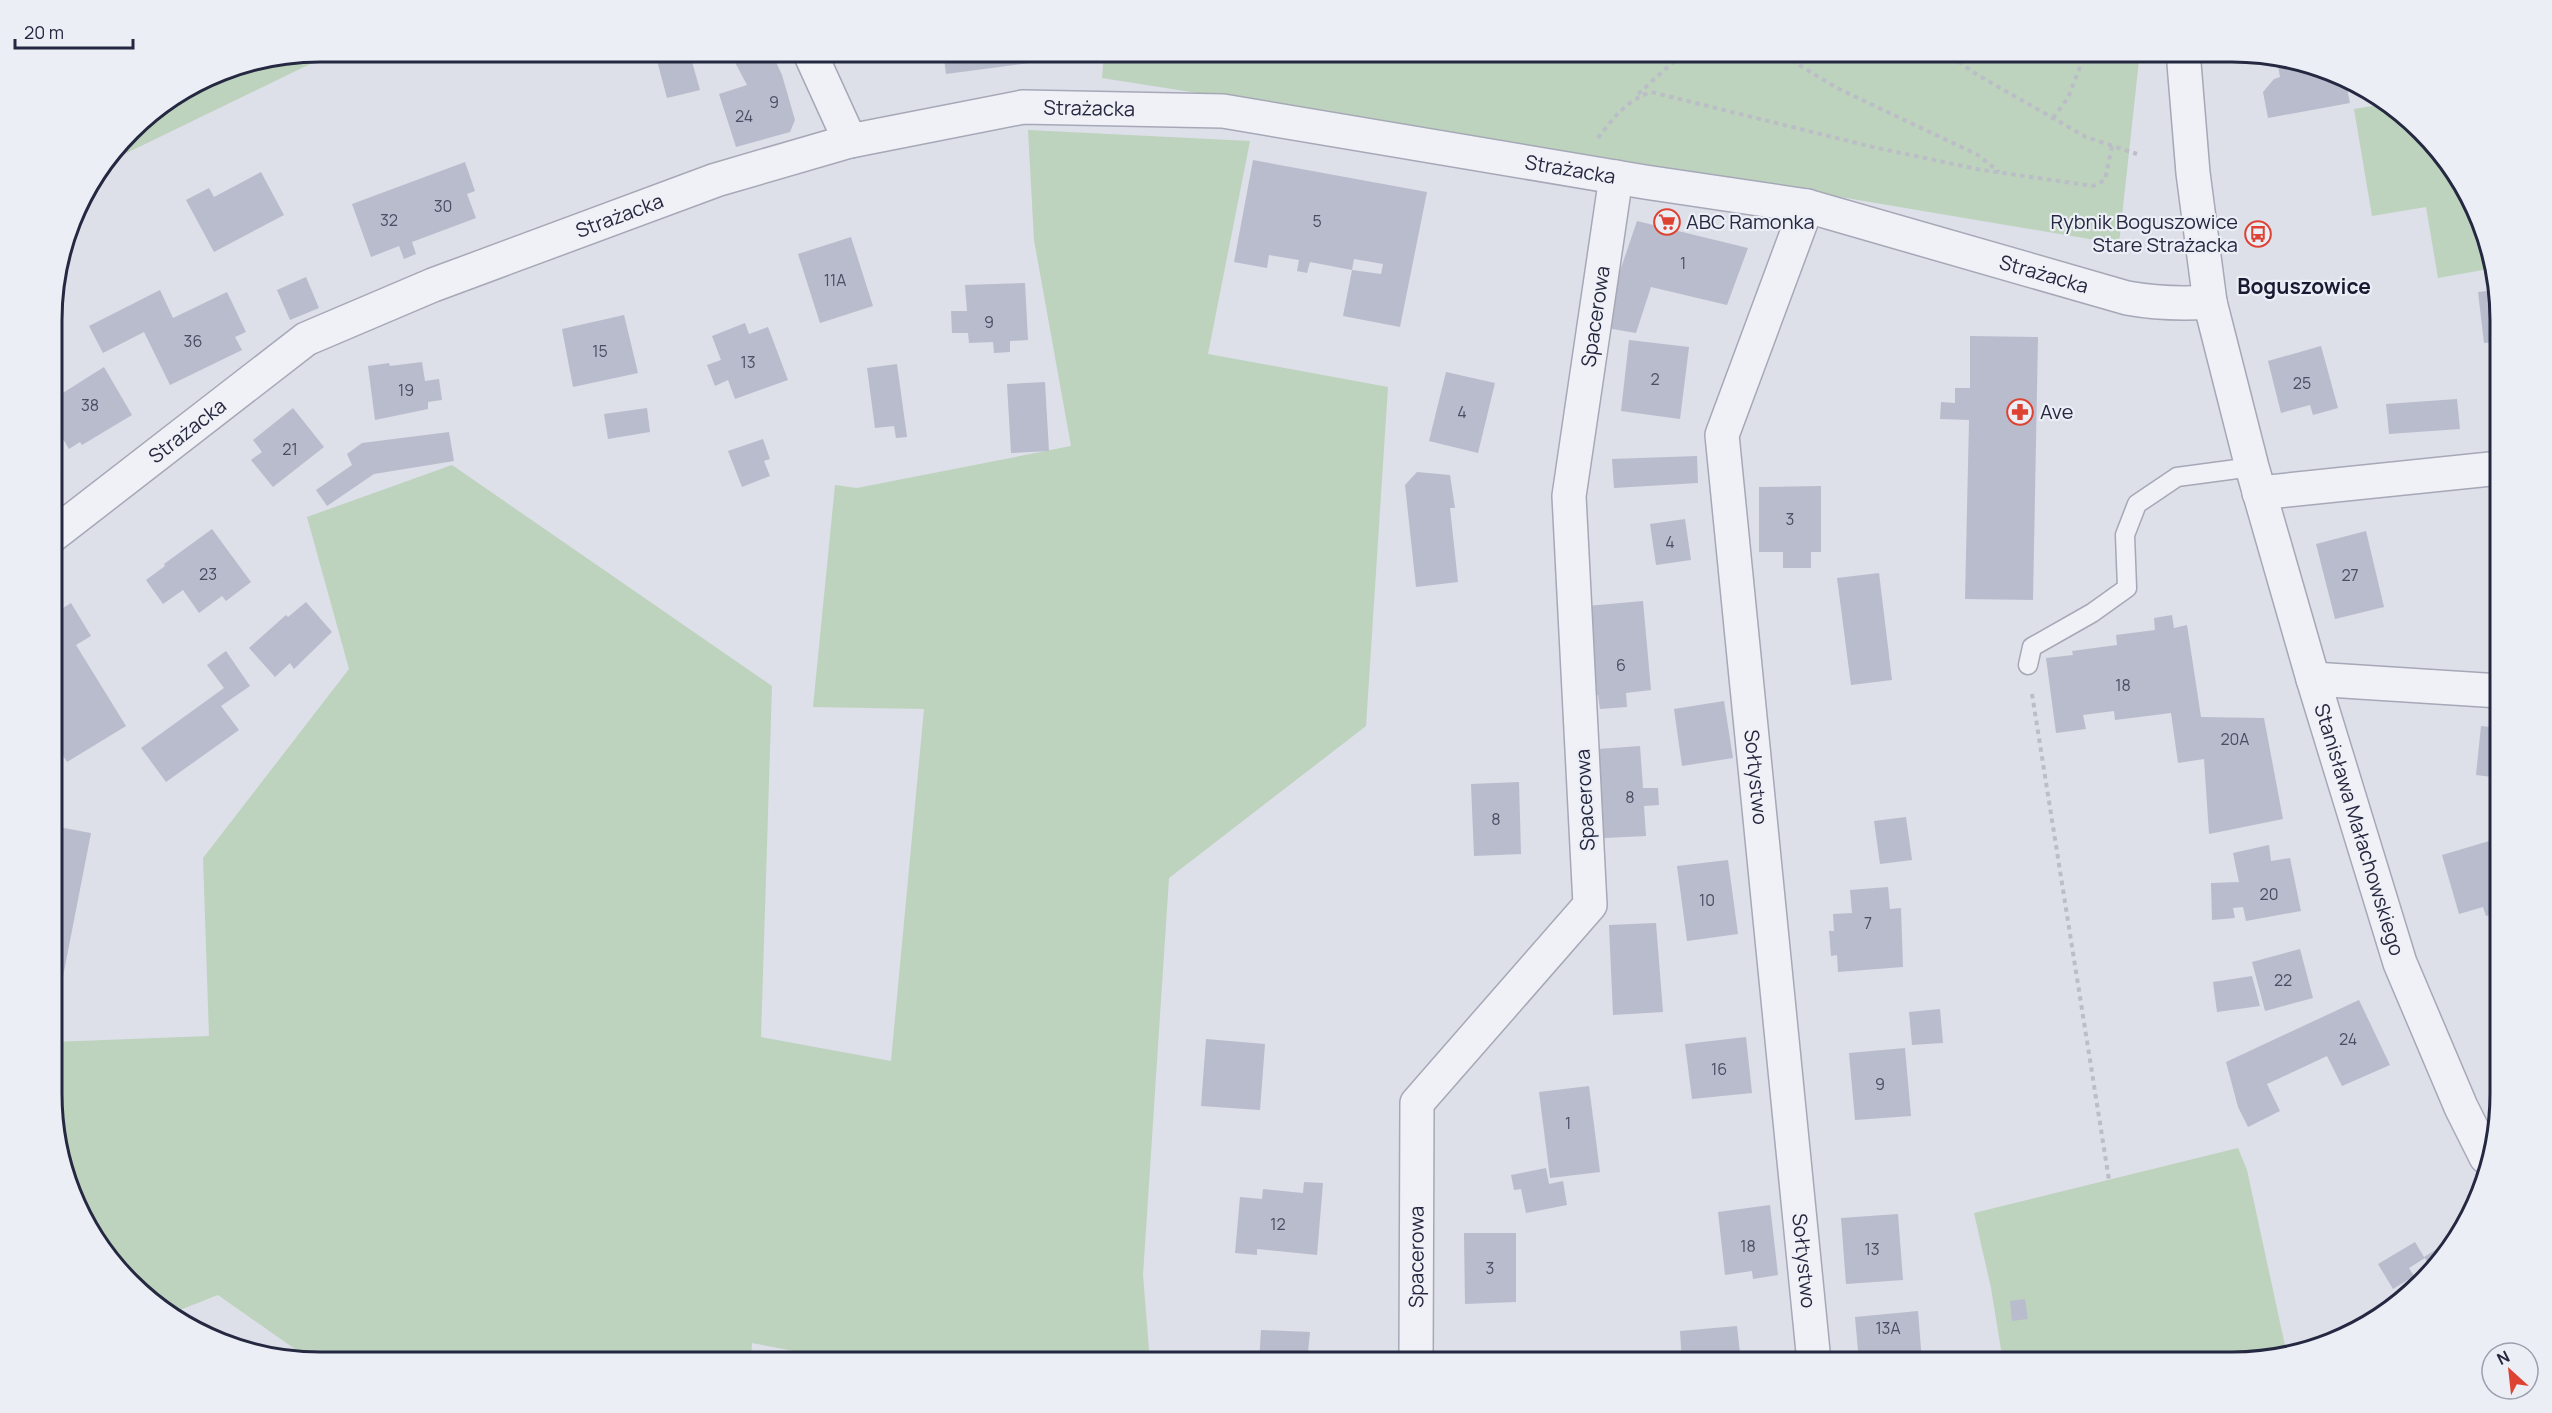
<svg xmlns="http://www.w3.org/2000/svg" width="2552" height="1413" font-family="Manrope,sans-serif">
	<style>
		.green { fill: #bdd3bd }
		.building { fill: #b9bccc }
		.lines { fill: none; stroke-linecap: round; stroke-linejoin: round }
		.service-casing { stroke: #a6a8b7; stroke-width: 21 }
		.minor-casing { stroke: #a6a8b7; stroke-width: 36 }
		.tertiary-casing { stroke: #a6a8b7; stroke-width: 36 }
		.path { stroke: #bbbdc7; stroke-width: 4; stroke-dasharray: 4.5 4.5; stroke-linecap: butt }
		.service { stroke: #f0f1f6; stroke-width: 18 }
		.minor { stroke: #f0f1f6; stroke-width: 33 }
		.tertiary { stroke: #f0f1f6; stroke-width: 33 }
		.labels { text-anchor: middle; stroke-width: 4.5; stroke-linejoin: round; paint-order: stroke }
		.number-label { font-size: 16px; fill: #4a4d64 }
		.street-label { font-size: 20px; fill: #252841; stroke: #eceef6 }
		.poi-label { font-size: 20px; fill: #252841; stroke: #eceef6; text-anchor: start }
		.neighbourhood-label { font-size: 21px; font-weight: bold; fill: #171a31; stroke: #eceef6 }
		.rim { fill: none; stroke: #252841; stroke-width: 3 }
	</style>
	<rect width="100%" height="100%" fill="#dddfe9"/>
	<g class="green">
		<polygon points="319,51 337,51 108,162 142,118 217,71"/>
		<polygon points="1104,51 2140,51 2119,244 1621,160 1102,78"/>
		<polygon points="2385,104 2456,171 2487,234 2494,268 2438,278 2426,207 2372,216 2354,109"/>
		<polygon points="1028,130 1250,141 1208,354 1388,387 1366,726 1169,878 1143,1275 1150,1362 826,1362 826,1357 752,1343 751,1362 319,1362 312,1361 218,1295 172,1313 96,1243 53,1128 53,1042 209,1036 203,858 349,669 307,517 452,465 772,686 761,1037 891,1061 924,709 813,707 835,485 857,488 1071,446 1034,240"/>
		<polygon points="2238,1148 2247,1170 2286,1350 2250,1361 2003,1362 1991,1288 1974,1213"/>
	</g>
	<g class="building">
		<polygon points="680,51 689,51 700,90 667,98 656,57"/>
		<polygon points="729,51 771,51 782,75 795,120 790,132 736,147 719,94 747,85"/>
		<polygon points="943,51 1057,51 1057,52 1037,55 1038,62 946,74"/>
		<polygon points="2256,54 2302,60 2345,78 2350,103 2268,118 2263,92 2274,79 2280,77 2278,66 2272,67 2256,59"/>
		<polygon points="1253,160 1427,192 1400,327 1343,316 1352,270 1381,274 1383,264 1354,259 1352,270 1310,262 1307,273 1297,271 1299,260 1269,255 1267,268 1234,262"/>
		<polygon points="465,162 475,191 467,194 476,218 412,242 416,254 404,259 399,246 371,257 352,204"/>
		<polygon points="261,172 284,215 214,252 186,200 209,188 214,197"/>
		<polygon points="1637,221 1748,248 1727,305 1651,287 1636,333 1601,327"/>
		<polygon points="851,237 873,306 820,323 798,254"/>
		<polygon points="306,277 319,308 290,320 277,290"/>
		<polygon points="1025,283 1028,340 1010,341 1010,352 994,353 993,342 969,343 968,333 952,333 951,311 967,311 965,285"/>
		<polygon points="160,290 173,318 227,292 246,332 235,337 242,350 170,385 144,332 103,353 89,326"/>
		<polygon points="2498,290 2500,302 2500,342 2484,343 2478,292"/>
		<polygon points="624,315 638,373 573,387 562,329"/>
		<polygon points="745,323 749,334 768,327 788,380 735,399 728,380 715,386 707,365 721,360 712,336"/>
		<polygon points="1970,336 2038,337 2033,600 1965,599 1969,420 1940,419 1941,402 1955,403 1955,388 1970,388"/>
		<polygon points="1629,340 1689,347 1680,419 1621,411"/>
		<polygon points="2321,346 2338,408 2313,415 2310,405 2281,413 2268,361"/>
		<polygon points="422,362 425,381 439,379 442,400 428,402 428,409 375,420 368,366 389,363 390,366"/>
		<polygon points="897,364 907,437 896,438 894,426 875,428 867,368"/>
		<polygon points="104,367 132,415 82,445 80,442 69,449 53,422 53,388 58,396"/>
		<polygon points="1446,372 1495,383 1478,453 1429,441"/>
		<polygon points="1045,382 1049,451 1011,453 1007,384"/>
		<polygon points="2457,399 2460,429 2389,434 2386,404"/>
		<polygon points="293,408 324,447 273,487 251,460 262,452 253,440"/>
		<polygon points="647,408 650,432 608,439 604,414"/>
		<polygon points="449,432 454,461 374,474 327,506 316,490 352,465 347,454 362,443"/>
		<polygon points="763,439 770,459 764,461 770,476 742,487 728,451"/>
		<polygon points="1697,456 1698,483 1614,488 1612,459"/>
		<polygon points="1417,472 1450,475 1455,508 1450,508 1458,582 1416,587 1405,485"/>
		<polygon points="1821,486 1821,552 1811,552 1811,568 1783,568 1783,552 1759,552 1759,487"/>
		<polygon points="2500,515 2500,575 2496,575 2489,516"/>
		<polygon points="1685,519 1691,560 1656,565 1650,524"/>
		<polygon points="212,529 251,582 226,601 222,596 199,613 183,590 163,604 146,580 165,566 164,564"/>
		<polygon points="2366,531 2384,607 2335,619 2316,544"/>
		<polygon points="1879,573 1892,680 1851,685 1837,578"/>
		<polygon points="1643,601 1651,690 1626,693 1627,707 1600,709 1598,695 1595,695 1587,606"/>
		<polygon points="306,602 332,632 294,669 290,663 275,677 249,648 286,615 288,617"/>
		<polygon points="71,603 91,636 76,645 126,726 67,762 53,740 53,614"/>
		<polygon points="2172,615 2174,628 2187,625 2201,717 2264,718 2283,819 2209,834 2204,759 2178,763 2171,713 2115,720 2114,711 2083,715 2086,729 2056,733 2046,658 2073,655 2072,651 2117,645 2116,635 2155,630 2154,618"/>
		<polygon points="226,651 250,686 221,706 239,730 166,782 141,748 224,688 207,665"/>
		<polygon points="1724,701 1733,758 1682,766 1674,709"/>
		<polygon points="2481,726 2500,728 2500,778 2476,775"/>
		<polygon points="1640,746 1643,788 1658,788 1659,805 1644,806 1646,836 1604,838 1598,749"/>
		<polygon points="1519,782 1521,854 1474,856 1471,784"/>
		<polygon points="1906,817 1912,860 1880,864 1874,821"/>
		<polygon points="53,826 91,833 59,997 53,996"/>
		<polygon points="2496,839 2500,854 2500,912 2486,916 2483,907 2459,914 2442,855"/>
		<polygon points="2269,845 2271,861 2290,858 2301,911 2246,921 2243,907 2233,908 2235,918 2212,920 2211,883 2239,882 2233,853"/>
		<polygon points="1728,860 1738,934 1687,941 1677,866"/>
		<polygon points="1888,887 1890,909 1901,908 1903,967 1838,972 1837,955 1831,956 1829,931 1834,931 1833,914 1852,913 1850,890"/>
		<polygon points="1656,923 1663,1012 1613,1015 1609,925"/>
		<polygon points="2300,949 2313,998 2265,1011 2252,962"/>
		<polygon points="2252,976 2260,1006 2217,1012 2213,982"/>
		<polygon points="2359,1000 2390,1065 2342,1086 2327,1056 2267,1084 2280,1111 2248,1127 2238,1107 2226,1062"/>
		<polygon points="1940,1009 1943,1043 1912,1045 1909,1012"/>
		<polygon points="1746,1037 1752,1093 1692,1099 1685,1044"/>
		<polygon points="1206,1039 1265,1044 1260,1110 1201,1106"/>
		<polygon points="1905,1048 1911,1116 1855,1120 1849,1053"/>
		<polygon points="1589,1086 1600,1172 1550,1178 1539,1092"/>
		<polygon points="1546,1168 1549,1184 1563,1181 1567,1205 1526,1213 1521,1189 1514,1190 1511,1175"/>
		<polygon points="1304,1182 1323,1183 1317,1255 1257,1249 1257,1255 1235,1253 1240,1197 1262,1199 1263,1189 1303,1193"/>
		<polygon points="1770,1205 1778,1275 1753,1279 1752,1271 1725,1275 1718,1212"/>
		<polygon points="1898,1214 1903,1280 1846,1284 1841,1218"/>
		<polygon points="1464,1233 1516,1233 1516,1302 1465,1304"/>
		<polygon points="2458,1236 2432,1270 2425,1258 2409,1268 2414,1276 2393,1289 2378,1264 2415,1242 2424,1257"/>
		<polygon points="2025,1299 2028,1319 2012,1321 2010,1301"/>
		<polygon points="1918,1311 1922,1362 1859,1362 1855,1317"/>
		<polygon points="1737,1326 1741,1362 1682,1362 1680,1331"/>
		<polygon points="1261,1330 1310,1332 1307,1362 1259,1362"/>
	</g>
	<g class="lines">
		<g class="service-casing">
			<polyline id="service" points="2028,665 2032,647 2092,613 2127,588 2125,535 2137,504 2177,477 2252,467"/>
		</g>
		<g class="minor-casing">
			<g id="minor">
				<polyline points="809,51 850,141"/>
				<path id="s1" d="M1807,206L1722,435L1814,1362"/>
				<polyline points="2259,493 2500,468"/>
				<path id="s2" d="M53,535L306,339L433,285L716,180L850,141L1023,107L1223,111L1645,182L1807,206L2127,298C2155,303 2182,304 2210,302"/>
				<polyline points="2313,679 2500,691"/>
				<path id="s3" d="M1416,1362L1417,1103L1590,905L1569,496L1616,177"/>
			</g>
		</g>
		<g class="tertiary-casing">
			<g id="tertiary">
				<path id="s4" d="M2183,51L2193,173L2210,302L2252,467L2313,679L2400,963L2461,1107L2486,1157"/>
			</g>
		</g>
		<g class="path">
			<polyline points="1776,51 1837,88 1978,155 1999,172"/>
			<polyline points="1944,51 1976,74 2086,137 2137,154"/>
			<polyline points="1638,94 1672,63 1690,51"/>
			<polyline points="2053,118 2068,98 2086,51"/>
			<path d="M1598,138C1613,118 1627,100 1651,92L1877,148L1982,170L2093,186L2105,180L2112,146"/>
			<polyline points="2032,694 2109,1180"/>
		</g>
		<use href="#service" class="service"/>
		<use href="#minor" class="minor"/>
		<use href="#tertiary" class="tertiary"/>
	</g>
	<defs>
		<g id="supermarket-ring" transform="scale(1.35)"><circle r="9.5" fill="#eceef6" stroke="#dd4232" stroke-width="1.5"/><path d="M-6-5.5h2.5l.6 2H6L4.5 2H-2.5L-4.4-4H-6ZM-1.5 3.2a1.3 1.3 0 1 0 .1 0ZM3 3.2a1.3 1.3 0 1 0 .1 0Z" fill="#dd4232"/></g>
		<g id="bus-ring" transform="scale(1.35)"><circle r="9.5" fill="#eceef6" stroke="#dd4232" stroke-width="1.5"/><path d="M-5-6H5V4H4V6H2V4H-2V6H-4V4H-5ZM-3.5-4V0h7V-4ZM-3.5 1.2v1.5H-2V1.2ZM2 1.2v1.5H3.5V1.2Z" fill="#dd4232"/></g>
		<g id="pharmacy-ring" transform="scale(1.35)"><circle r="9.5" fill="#eceef6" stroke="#dd4232" stroke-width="1.5"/><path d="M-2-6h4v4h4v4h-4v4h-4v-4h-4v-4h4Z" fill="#dd4232"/></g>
	</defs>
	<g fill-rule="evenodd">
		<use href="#supermarket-ring" x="1667" y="222"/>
		<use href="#bus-ring" x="2258" y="234"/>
		<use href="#pharmacy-ring" x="2020" y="412"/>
	</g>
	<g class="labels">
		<g class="number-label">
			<text x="774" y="108">9</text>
			<text x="744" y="122">24</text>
			<text x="443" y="212">30</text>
			<text x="389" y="226">32</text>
			<text x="1317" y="227">5</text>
			<text x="1683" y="269">1</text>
			<text x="835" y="286">11A</text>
			<text x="989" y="328">9</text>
			<text x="193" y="347">36</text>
			<text x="600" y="357">15</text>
			<text x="748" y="368">13</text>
			<text x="1655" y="385">2</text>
			<text x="2302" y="389">25</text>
			<text x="406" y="396">19</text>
			<text x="90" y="411">38</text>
			<text x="1462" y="418">4</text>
			<text x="290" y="455">21</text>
			<text x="1790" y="525">3</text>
			<text x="1670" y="548">4</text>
			<text x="208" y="580">23</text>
			<text x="2350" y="581">27</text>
			<text x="1621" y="671">6</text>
			<text x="2123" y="691">18</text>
			<text x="2235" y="745">20A</text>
			<text x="1630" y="803">8</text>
			<text x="1496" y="825">8</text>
			<text x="2269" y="900">20</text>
			<text x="1707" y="906">10</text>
			<text x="1868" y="929">7</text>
			<text x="2283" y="986">22</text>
			<text x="2348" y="1045">24</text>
			<text x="1719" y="1075">16</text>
			<text x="1880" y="1090">9</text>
			<text x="1568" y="1129">1</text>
			<text x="1278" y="1230">12</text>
			<text x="1748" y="1252">18</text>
			<text x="1872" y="1255">13</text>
			<text x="1490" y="1274">3</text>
			<text x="1888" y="1334">13A</text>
		</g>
		<g class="street-label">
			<text dy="7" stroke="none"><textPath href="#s2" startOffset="1142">Strażacka</textPath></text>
			<text dy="7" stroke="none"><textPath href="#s2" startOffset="1628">Strażacka</textPath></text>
			<text dy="7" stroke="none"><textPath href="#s2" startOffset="657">Strażacka</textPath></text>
			<text dy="7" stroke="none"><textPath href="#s2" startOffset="2114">Strażacka</textPath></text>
			<text dy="7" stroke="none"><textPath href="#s3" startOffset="1113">Spacerowa</textPath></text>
			<text dy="7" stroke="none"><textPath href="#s2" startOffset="170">Strażacka</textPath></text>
			<text dy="7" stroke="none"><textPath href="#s1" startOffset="588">Sołtystwo</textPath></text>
			<text transform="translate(1585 800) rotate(-93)" y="7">Spacerowa</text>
			<text dy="7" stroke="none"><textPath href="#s4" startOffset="801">Stanisława Małachowskiego</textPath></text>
			<text dy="7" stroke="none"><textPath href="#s3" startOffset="105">Spacerowa</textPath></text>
			<text dy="7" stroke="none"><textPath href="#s1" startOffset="1074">Sołtystwo</textPath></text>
		</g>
		<g class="poi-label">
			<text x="1686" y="229">ABC Ramonka</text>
			<text x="2238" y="229" text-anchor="end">Rybnik Boguszowice<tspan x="2238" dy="23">Stare Strażacka</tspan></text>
			<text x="2040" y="419">Ave</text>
		</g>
		<g class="neighbourhood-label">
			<text x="2304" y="294">Boguszowice</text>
		</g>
	</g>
	<path d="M0 0H2552V1413H0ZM320 62H2232A258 258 0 0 1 2490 320V1094A258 258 0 0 1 2232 1352H320A258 258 0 0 1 62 1094V320A258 258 0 0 1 320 62Z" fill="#eceef6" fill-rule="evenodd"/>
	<path class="rim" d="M320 62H2232A258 258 0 0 1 2490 320V1094A258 258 0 0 1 2232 1352H320A258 258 0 0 1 62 1094V320A258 258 0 0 1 320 62Z"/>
	<g transform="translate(2510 1371) rotate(333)"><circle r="28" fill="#eceef6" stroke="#9c9fae" stroke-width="1.5"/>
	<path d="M0-4.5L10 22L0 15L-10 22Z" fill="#dd4232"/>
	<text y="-9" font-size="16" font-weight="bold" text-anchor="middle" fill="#252841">N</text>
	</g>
	<path d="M15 39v9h118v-9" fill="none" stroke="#252841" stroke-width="3"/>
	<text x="24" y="39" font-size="18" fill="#252841" stroke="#eceef6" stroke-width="4.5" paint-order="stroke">20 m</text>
</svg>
